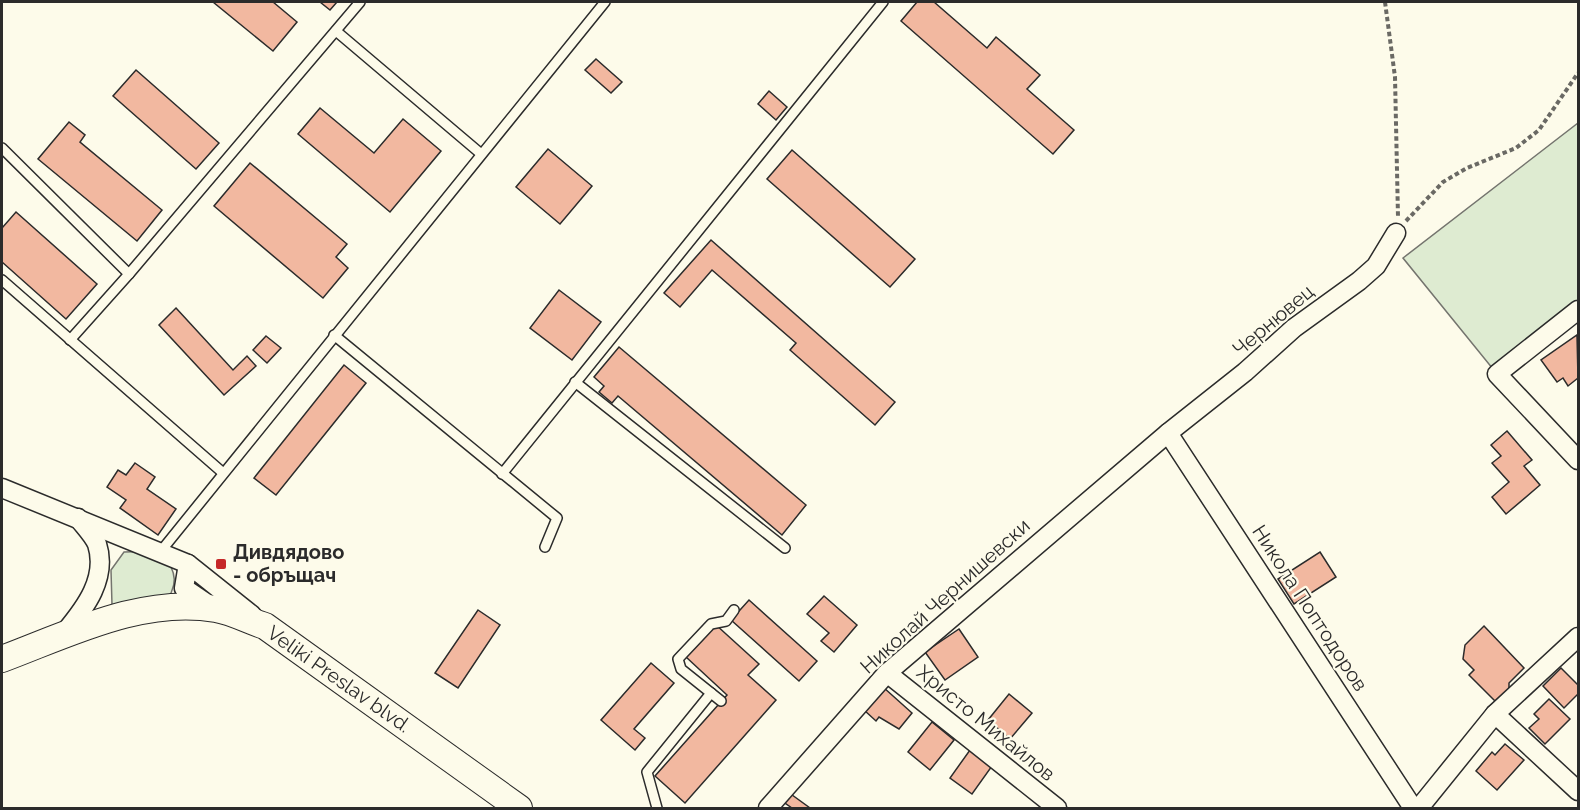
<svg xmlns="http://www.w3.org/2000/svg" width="1580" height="810" font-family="Raleway,sans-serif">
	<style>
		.green { fill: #deebd1; stroke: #74746e; stroke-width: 1.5 }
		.building { fill: #f2b8a0; stroke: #2b2b2b; stroke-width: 1.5 }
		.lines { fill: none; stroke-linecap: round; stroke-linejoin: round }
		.service-casing { stroke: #2b2b2b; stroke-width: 12 }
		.minor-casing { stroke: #2b2b2b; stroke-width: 21 }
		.secondary-casing { stroke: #2b2b2b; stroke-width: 28 }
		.path { stroke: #6a6964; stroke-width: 4; stroke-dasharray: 4.5 3; stroke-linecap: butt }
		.service { stroke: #fdfbea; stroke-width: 9 }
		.minor { stroke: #fdfbea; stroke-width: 18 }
		.secondary { stroke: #fdfbea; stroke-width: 26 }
		.poi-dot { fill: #c62828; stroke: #fdfbea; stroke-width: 2 }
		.labels { text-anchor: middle; stroke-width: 4.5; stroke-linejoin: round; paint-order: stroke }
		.street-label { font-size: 20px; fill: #2b2b2b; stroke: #fdfbea }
		.poi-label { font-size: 20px; font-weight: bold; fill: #2b2b2b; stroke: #fdfbea; text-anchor: start }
	</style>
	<rect width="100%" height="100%" fill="#fdfbea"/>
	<g class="green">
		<polygon points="1578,123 1578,310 1497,374 1403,258"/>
		<path d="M161,551C178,573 179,585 162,608L126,614L112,605L111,570L124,552Z"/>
	</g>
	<g class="building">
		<polygon points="213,2 273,2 297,22 273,51"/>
		<polygon points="320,2 337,2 330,10"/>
		<polygon points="917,2 934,2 987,48 996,37 1040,75 1027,89 1074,130 1053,154 901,21"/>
		<polygon points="596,59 622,82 611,93 585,70"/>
		<polygon points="136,70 219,143 196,169 113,96"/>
		<polygon points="769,91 787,107 776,120 758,104"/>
		<polygon points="320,108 374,153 403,119 441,151 390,212 298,134"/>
		<polygon points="69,122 85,135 80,142 162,210 137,241 38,159"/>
		<polygon points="548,149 592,186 560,224 516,187"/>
		<polygon points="792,150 915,259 890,287 767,179"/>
		<polygon points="250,163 347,244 336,257 348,268 323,298 214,206"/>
		<polygon points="16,212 97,284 66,319 2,262 2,228"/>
		<polygon points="711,240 895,402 875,425 790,350 796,343 712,270 680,307 664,293"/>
		<polygon points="559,290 601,322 572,360 530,328"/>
		<polygon points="176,308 233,370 247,356 256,366 224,395 159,325"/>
		<polygon points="1577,335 1578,378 1568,386 1563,378 1557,382 1541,360"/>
		<polygon points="266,336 281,348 267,363 253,350"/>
		<polygon points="619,347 806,505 782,535 618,396 612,403 599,392 604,386 594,377"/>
		<polygon points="344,365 366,383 276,495 254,478"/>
		<polygon points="1507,431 1532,460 1524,466 1540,485 1506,514 1492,497 1509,482 1492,463 1501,456 1491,445"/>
		<polygon points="135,463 155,477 147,489 176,509 158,535 120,508 126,500 107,487 118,470 126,475"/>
		<polygon points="1320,552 1336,577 1294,604 1278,579"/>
		<polygon points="824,596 857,625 834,652 821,641 829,633 807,614"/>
		<polygon points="749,600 817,661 799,681 731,620"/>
		<polygon points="478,610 500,625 458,688 435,673"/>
		<polygon points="715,624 759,664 748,675 776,700 685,803 655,776 727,695 686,657"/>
		<polygon points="1484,626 1524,668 1509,683 1509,689 1496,702 1469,675 1474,670 1463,659 1465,645"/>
		<polygon points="959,629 978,657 945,680 925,652"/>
		<polygon points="651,663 674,683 634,729 645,738 635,750 601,720"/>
		<polygon points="1561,668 1578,685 1578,694 1564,708 1543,686"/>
		<polygon points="883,687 912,713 899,729 879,717 876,721 864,710"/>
		<polygon points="1009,694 1032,713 1010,739 988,720"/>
		<polygon points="1549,699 1570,719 1545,744 1529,728 1539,719 1534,714"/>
		<polygon points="932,722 954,740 930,770 908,752"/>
		<polygon points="1505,744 1524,760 1497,790 1476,771 1492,752 1495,755"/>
		<polygon points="970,750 992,766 972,794 950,778"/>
		<polygon points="788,792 810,808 792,808 782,801"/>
	</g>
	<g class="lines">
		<g class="service-casing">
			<g id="service">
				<polyline points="336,31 480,153"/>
				<polyline points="2,148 129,274"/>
				<polyline points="2,280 222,472"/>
				<polyline points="334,335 557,518 545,547"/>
				<polyline points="70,340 129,274 360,2"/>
				<polyline points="575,382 785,548"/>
				<polyline points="502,474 883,2"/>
				<polyline points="161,551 605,2"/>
				<polyline points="721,701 681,669 678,659 711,624 726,621 734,610"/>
				<polyline points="657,808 647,772 711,693"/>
			</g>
		</g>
		<g class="minor-casing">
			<g id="minor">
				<polyline points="1578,310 1497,374 1578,460"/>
				<polyline points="1168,433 1413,808"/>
				<polyline points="2,488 188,564"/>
				<polyline points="212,607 184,588 188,564 252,615"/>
				<path d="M65,632C85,608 108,578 97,544C93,535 84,526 78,518"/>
				<polyline points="887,673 1057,808"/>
				<polyline points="1495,714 1578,791"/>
				<polyline points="768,808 887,673 1168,433 1245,372 1294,328 1359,281 1376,266 1396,233"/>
				<polyline points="1419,808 1495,714 1578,637"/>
			</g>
		</g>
		<g class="secondary-casing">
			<path id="secondary" d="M2,659C69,634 143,596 216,609C233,612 249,621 265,626L519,808"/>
		</g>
		<g class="path">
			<polyline points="1385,2 1395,77 1398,217"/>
			<polyline points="1406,221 1443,182 1467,168 1516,148 1539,130 1578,73"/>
		</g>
		<use href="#service" class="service"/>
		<use href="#minor" class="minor"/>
		<use href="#secondary" class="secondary"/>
	</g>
	<rect class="poi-dot" x="215" y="558" width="12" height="12" rx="3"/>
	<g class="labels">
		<g class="street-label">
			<text transform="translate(1273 320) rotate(-40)" y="7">Чернювец</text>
			<text transform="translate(945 596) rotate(-42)" y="7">Николай Чернишевски</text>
			<text transform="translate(1310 608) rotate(57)" y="7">Никола Поптодоров</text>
			<text transform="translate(339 679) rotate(35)" y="7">Veliki Preslav blvd.</text>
			<text transform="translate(986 723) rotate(39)" y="7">Христо Михайлов</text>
		</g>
		<g class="poi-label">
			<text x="233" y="559">Дивдядово<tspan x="233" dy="23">- обръщач</tspan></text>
		</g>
	</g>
	<rect width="1580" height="810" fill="none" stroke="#2b2b2b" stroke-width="6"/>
</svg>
